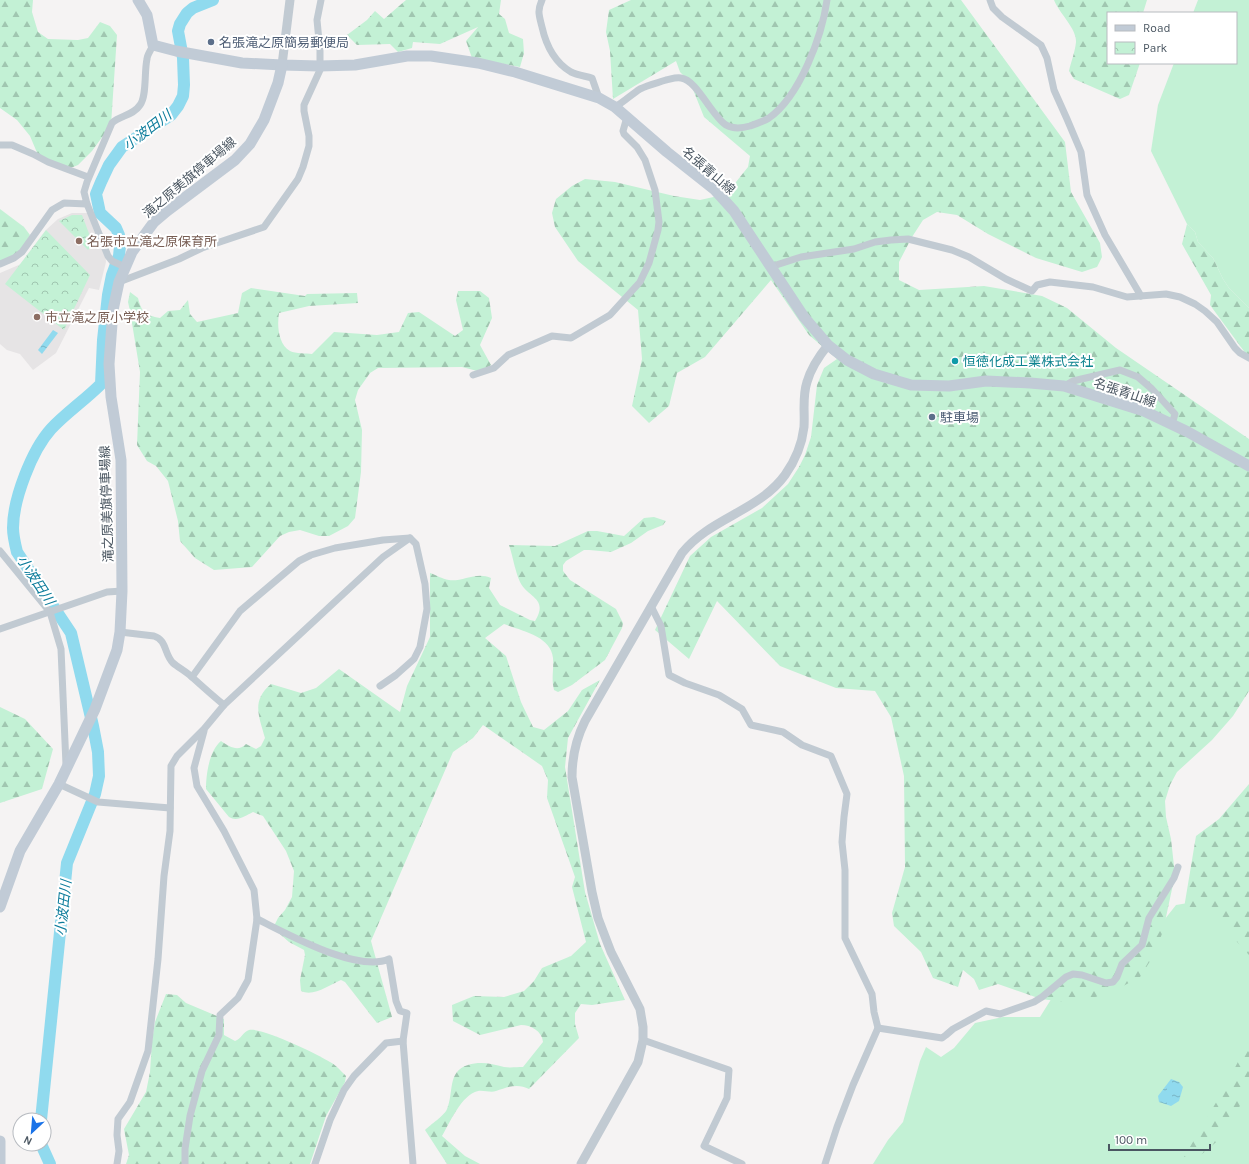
<svg xmlns="http://www.w3.org/2000/svg" width="1249" height="1164" font-family="Karla,'Noto Sans JP',sans-serif">
	<style>
		.education { fill: #e6e4e5 }
		.grass { fill: #c3f1d5 }
		.forest { fill: url(#forest-firs) }
		.park { fill: url(#park-crowns) }
		.water { fill: url(#water-ripples) }
		.lines { fill: none; stroke-linecap: round; stroke-linejoin: round }
		.river { stroke: #90daee; stroke-width: 12 }
		.minor { stroke: #c1cad2; stroke-width: 7 }
		.tertiary { stroke: #c1cad2; stroke-width: 9 }
		.secondary { stroke: #c1cbd6; stroke-width: 11 }
		.service-dot { fill: #5c6f8a; stroke: #fff; stroke-width: 1.5 }
		.education-dot { fill: #8d6e63; stroke: #fff; stroke-width: 1.5 }
		.culture-dot { fill: #0f9aa8; stroke: #fff; stroke-width: 1.5 }
		.labels { text-anchor: middle; stroke-width: 4; stroke-linejoin: round; paint-order: stroke }
		.service-label { font-size: 13px; fill: #4e5e75; stroke: #fff; text-anchor: start }
		.street-label { font-size: 13px; fill: #4a5661; stroke: #fff }
		.education-label { font-size: 13px; fill: #785e54; stroke: #fff; text-anchor: start }
		.culture-label { font-size: 13px; fill: #0d838f; stroke: #fff; text-anchor: start }
		.water-label { font-size: 14px; font-style: italic; fill: #0c7c9b; stroke: #fff }
	</style>
	<defs>
		<pattern id="forest-firs" width="22" height="20" patternUnits="userSpaceOnUse"><rect width="22" height="20" fill="#c3f1d5"/><path d="M5 1l3.5 6h-7zM16 11l3.5 6h-7z" fill="#a0c6b0"/></pattern>
		<pattern id="park-crowns" width="20" height="18" patternUnits="userSpaceOnUse"><rect width="20" height="18" fill="#c3f1d5"/><path d="M2 6a3 3 0 1 1 6 0M12 15a3 3 0 1 1 6 0" fill="none" stroke="#a0c6b0"/></pattern>
		<pattern id="water-ripples" width="26" height="14" patternUnits="userSpaceOnUse"><rect width="26" height="14" fill="#90daee"/><path d="M2 4q2-2 4 0t4 0M15 11q2-2 4 0t4 0" fill="none" stroke="#78b4c4"/></pattern>
	</defs>
	<rect width="100%" height="100%" fill="#f5f3f3"/>
	<polygon class="education" points="72,213 88,213 105,253 106,262 99,290 89,288 56,353 33,370 20,354 7,350 0,344 0,273 21,264 46,230 58,219"/>
	<g class="grass">
		<polygon points="1198,0 1249,0 1249,308 1229,288 1223,279 1213,258 1198,242 1195,232 1187,224 1151,151 1158,105 1174,63 1236,63 1236,13 1193,13"/>
		<polygon points="1194,902 1217,907 1249,946 1249,1164 873,1164 888,1140 903,1122 920,1061 926,1047 941,1057 954,1048 975,1023 1003,1017 1040,1017 1055,993 1157,929 1176,905"/>
	</g>
	<g class="forest">
		<polygon points="0,0 33,0 32,12 38,32 48,39 78,40 88,38 100,22 110,26 117,35 111,125 92,151 78,165 68,169 38,155 30,136 17,120 0,108"/>
		<polygon points="406,0 501,0 499,14 505,19 509,33 523,39 524,53 520,67 472,58 466,41 478,27 440,44 413,42 412,48 398,52 390,44 357,45 347,35 367,20 375,11 384,19"/>
		<polygon points="631,0 961,0 1065,142 1071,192 1100,243 1102,257 1097,267 1082,272 1036,258 988,234 957,215 937,212 923,220 912,237 899,262 899,280 919,290 984,286 1042,296 1067,308 1116,348 1249,439 1249,691 1233,716 1212,740 1177,772 1170,785 1165,801 1166,817 1171,839 1175,875 1163,931 1154,955 1140,977 1110,993 1073,1003 1041,999 998,984 979,990 974,979 963,970 958,987 933,978 921,952 894,926 892,913 905,867 904,776 891,717 875,691 836,688 780,666 717,601 689,659 655,630 690,556 711,537 762,508 788,484 799,467 805,455 811,437 817,385 824,368 837,359 809,335 771,280 705,357 677,373 669,406 649,423 632,406 642,359 638,310 578,261 555,227 552,213 556,199 572,186 585,179 615,182 674,196 700,200 718,196 732,187 748,167 750,156 704,117 690,82 680,72 676,61 613,99 610,51 606,32 609,10"/>
		<path d="M1054,0H1147L1143,13H1108V63H1140L1129,95L1120,99L1074,79L1069,71C1071,62 1075,52 1076,42C1077,29 1059,13 1054,0Z"/>
		<polygon points="0,209 24,227 30,235 20,253 0,264"/>
		<polygon points="1187,224 1195,232 1198,242 1213,258 1223,279 1229,288 1249,308 1249,358 1210,305 1211,295 1182,244"/>
		<path d="M251,288L305,296L307,294L357,293L358,303L309,306L279,313C277,325 278,344 290,351C296,354 306,353 312,354L334,332L377,335L399,332L408,313L419,312L455,336L463,330L456,300L458,291H480L489,298L492,318L480,345L491,365L481,372L462,367L378,368L370,373L358,390L355,400L362,430L361,472L355,518L348,526L329,536H319L300,530L289,532L280,536L252,567L214,570L195,558L180,541L178,521L168,481L156,466L147,461L137,445L140,372L130,311L128,302L130,292L138,298C142,313 145,315 160,318L168,311L180,310L188,300L190,314L197,322L238,313L242,293Z"/>
		<path d="M654,517L666,521L663,525L648,531L631,543L611,552L589,550H584L566,561L563,565V571L570,580L616,609L623,623L622,628L605,660L572,685L558,692L554,690C551,678 554,670 553,658C551,636 522,631 504,624L485,638L506,656L521,702L533,727L544,730L568,711L582,690L600,680L568,738L565,767L585,892L600,944L625,1000L592,1005L581,1004L575,1013V1024L579,1038L529,1089C518,1083 507,1087 496,1091C491,1093 484,1090 478,1091C461,1095 450,1123 442,1136L465,1156L480,1164H447L425,1130C430,1125 445,1115 447,1109C454,1093 447,1071 468,1065C481,1061 492,1064 504,1067C510,1068 517,1067 523,1067L543,1042C542,1031 531,1025 521,1025L480,1035L453,1021L452,1005L474,996L504,997L524,991L534,981L542,968L571,956L586,942L572,887L575,877L547,798L548,780L542,766L483,725L473,738L453,752L371,941L392,1017L377,1023L345,982L341,980C329,985 314,997 301,991L300,980L305,955L304,950L289,942L273,928L278,918L285,910L292,897L294,871L286,851L263,816L253,812C245,816 237,822 229,817L206,789C206,775 209,751 221,741C230,747 238,752 246,744L256,749L261,746L265,738C259,716 251,701 271,684L301,693L316,688L339,669L400,712L407,686L430,637V573C436,575 442,579 449,580C462,582 477,571 491,578L489,588L500,605L530,620L535,621C549,598 528,598 520,582C515,571 513,557 509,545L555,546L588,531H597L624,536L644,518Z"/>
		<polygon points="0,707 25,719 53,749 42,789 0,803"/>
		<polygon points="1249,784 1249,955 1208,910 1184,908 1196,836 1219,819"/>
		<path d="M166,994L177,995L186,1003L224,1019V1035L235,1041C241,1039 243,1032 249,1030C262,1027 317,1054 330,1062C336,1065 341,1071 346,1076L345,1082L326,1116L310,1164H126L129,1155L124,1129L146,1092L150,1072L152,1041L155,1022Z"/>
		<polygon points="1249,1041 1249,1077 1241,1104 1221,1138 1195,1160 1180,1164 1221,1094"/>
	</g>
	<g class="park">
		<polygon points="72,215 82,215 93,244 88,250 59,221"/>
		<polygon points="46,230 90,275 64,330 5,284"/>
	</g>
	<g class="water">
		<polygon points="53,330 58,333 42,354 38,350"/>
		<polygon points="1171,1079 1179,1082 1183,1087 1179,1101 1171,1106 1159,1102 1158,1096"/>
	</g>
	<g class="lines">
		<g class="river">
			<path d="M41,1120L67,863L95,794L99,776L98,752L93,726L71,633L17,552C15,544 13,536 13,528C13,499 32,450 51,429C66,413 85,400 101,384L103,340L108,295L112,275L119,256L120,246L119,235L116,228L100,213L96,194L101,182L109,165L122,147L171,115L178,106L183,96L184,85L183,58L178,31L180,24L187,13L193,8L213,0"/>
			<polyline points="41,1144 50,1164"/>
		</g>
		<g class="minor">
			<path d="M542,0C537,11 539,15 542,27C546,45 554,62 571,72C577,75 585,76 592,78L599,98"/>
			<polyline points="990,0 993,8 1002,17 1041,45 1047,58 1054,90 1067,119 1081,152 1087,195 1105,235 1141,296"/>
			<path d="M615,107C624,102 632,94 640,89C648,85 657,83 666,80C671,79 676,77 681,78C697,80 711,115 726,125C733,129 743,128 750,126C757,123 763,122 769,118C800,96 822,36 827,0"/>
			<polyline points="0,145 12,145 33,154 48,162 88,177"/>
			<polyline points="87,204 108,256 112,261 125,267"/>
			<path d="M0,264L14,258L22,252L52,210L64,203L87,204L84,192L87,182L112,123C120,115 133,116 140,105C147,96 144,72 147,59C147,55 151,50 153,45"/>
			<polyline points="770,267 801,257 854,249 875,242 891,240 908,239 952,250 969,257 1006,279 1032,291 1037,285 1050,282 1093,287 1127,297 1166,294 1180,297 1195,304 1205,311 1217,322 1235,348 1240,353 1249,358"/>
			<polyline points="119,282 179,259 202,248 264,227 298,179 303,167 309,146 309,136 304,111 304,105 320,70 320,51 317,20 321,0"/>
			<polyline points="473,375 494,368 508,355 552,336 571,338 610,315 640,282 649,263 658,230 659,222 655,190 645,160 637,147 624,134 623,131 627,117"/>
			<polyline points="1064,386 1073,381 1120,370 1138,377 1152,389 1175,414 1172,424"/>
			<polyline points="0,551 50,612 61,649 66,765"/>
			<polyline points="651,606 661,626 669,675 685,683 719,695 742,709 751,725 783,732 802,745 831,756 847,794 844,817 842,842 845,870 845,938 872,994 874,1012 878,1028 853,1085 837,1127 825,1164"/>
			<polyline points="0,629 107,592 122,591"/>
			<path d="M120,632L154,636C167,640 164,654 173,663C179,668 187,672 193,678C203,687 213,696 224,705"/>
			<polyline points="192,677 240,611 299,561 311,555 335,548 383,540 410,538 416,544 425,584 427,609 420,647 414,659 396,675 380,686"/>
			<polyline points="59,784 98,802 170,808"/>
			<path d="M257,919C288,934 357,973 389,959L396,1001L400,1011L407,1013L403,1041L413,1164"/>
			<polyline points="878,1028 942,1038 946,1035 953,1029 986,1011 1000,1014 1034,1002 1042,997 1066,977 1073,974 1082,975 1106,983 1113,982 1117,977 1122,964 1142,945 1149,918 1174,878 1178,867"/>
			<polyline points="643,1040 729,1070 727,1098 704,1146 742,1164"/>
			<polyline points="117,1164 119,1151 117,1135 118,1119 130,1102 148,1051 158,959 164,876 170,831 171,766 177,756 204,729 224,705 383,557 410,538"/>
			<polyline points="185,1164 185,1149 190,1116 202,1071 219,1035 220,1015 238,998 248,980 257,919 254,890 224,831 197,786 194,768 204,731"/>
			<polyline points="315,1164 330,1120 344,1090 354,1076 386,1043 403,1041"/>
		</g>
		<g class="tertiary">
			<polyline points="282,65 290,0"/>
			<path d="M581,1164L638,1062L643,1040V1027L640,1009L611,952L598,918L592,892L572,777C572,756 576,739 585,721L682,553C710,518 759,511 785,475C795,461 802,444 804,427C805,412 802,397 807,382C811,368 819,356 828,345"/>
		</g>
		<g class="secondary">
			<polyline points="138,0 147,15 153,45 176,51 242,63 282,65 319,66 355,65 407,56 431,56 478,63 515,72 599,98 615,107 667,152 715,190 734,211 804,317 828,345 847,360 874,374 911,385 949,386 986,381 1030,383 1064,386 1144,411 1188,432 1249,466"/>
			<polyline points="0,907 20,851 59,784 95,709 117,650 120,632 122,591 121,460 111,397 109,364 113,310 119,282 132,252 154,222 167,211 235,160 250,144 264,120 278,83 282,65"/>
			<polyline points="0,1141 0,1164"/>
		</g>
	</g>
	<g class="service-dot">
		<circle cx="211" cy="42" r="4"/>
		<circle cx="932" cy="417" r="4"/>
	</g>
	<g class="education-dot">
		<circle cx="79" cy="241" r="4"/>
		<circle cx="37" cy="317" r="4"/>
	</g>
	<circle class="culture-dot" cx="955" cy="361" r="4"/>
	<g class="labels">
		<g class="service-label">
			<text x="219" y="47">名張滝之原簡易郵便局</text>
			<text x="940" y="422">駐車場</text>
		</g>
		<g class="street-label">
			<text transform="translate(709 170) rotate(41)" y="5">名張青山線</text>
			<text transform="translate(189 177) rotate(-40)" y="5">滝之原美旗停車場線</text>
			<text transform="translate(1125 392) rotate(19)" y="5">名張青山線</text>
			<text transform="translate(106 504) rotate(-92)" y="5">滝之原美旗停車場線</text>
		</g>
		<g class="education-label">
			<text x="87" y="246">名張市立滝之原保育所</text>
			<text x="45" y="322">市立滝之原小学校</text>
		</g>
		<g class="culture-label">
			<text x="963" y="366">恒徳化成工業株式会社</text>
		</g>
		<g class="water-label">
			<text transform="translate(147 130) rotate(-37)" y="5">小波田川</text>
			<text transform="translate(36 580) rotate(57)" y="5">小波田川</text>
			<text transform="translate(63 908) rotate(-84)" y="5">小波田川</text>
		</g>
	</g>
	<rect x="1107" y="12" width="130" height="52" fill="#ffffff" stroke="#b7bbc0"/>
	<rect x="1115" y="25" width="20" height="6" fill="#c1cbd6" stroke="#b7bbc0"/>
	<text x="1143" y="32" font-size="12" fill="#4a5661">Road</text>
	<rect x="1115" y="42" width="20" height="12" fill="url(#park-crowns)" stroke="#b7bbc0"/>
	<text x="1143" y="52" font-size="12" fill="#4a5661">Park</text>
	<g transform="translate(32 1132) rotate(206)"><circle r="19" fill="#ffffff" stroke="#b7bbc0"/>
	<path d="M0-3L7 15L0 10L-7 15Z" fill="#1a73e8"/>
	<text y="-6" font-size="11" font-weight="bold" text-anchor="middle" fill="#4a5661">N</text>
	</g>
	<path d="M1109 1144v6h101v-6" fill="none" stroke="#4a5661" stroke-width="2"/>
	<text x="1115" y="1144" font-size="12" fill="#4a5661" stroke="#ffffff" stroke-width="3" paint-order="stroke">100 m</text>
</svg>
